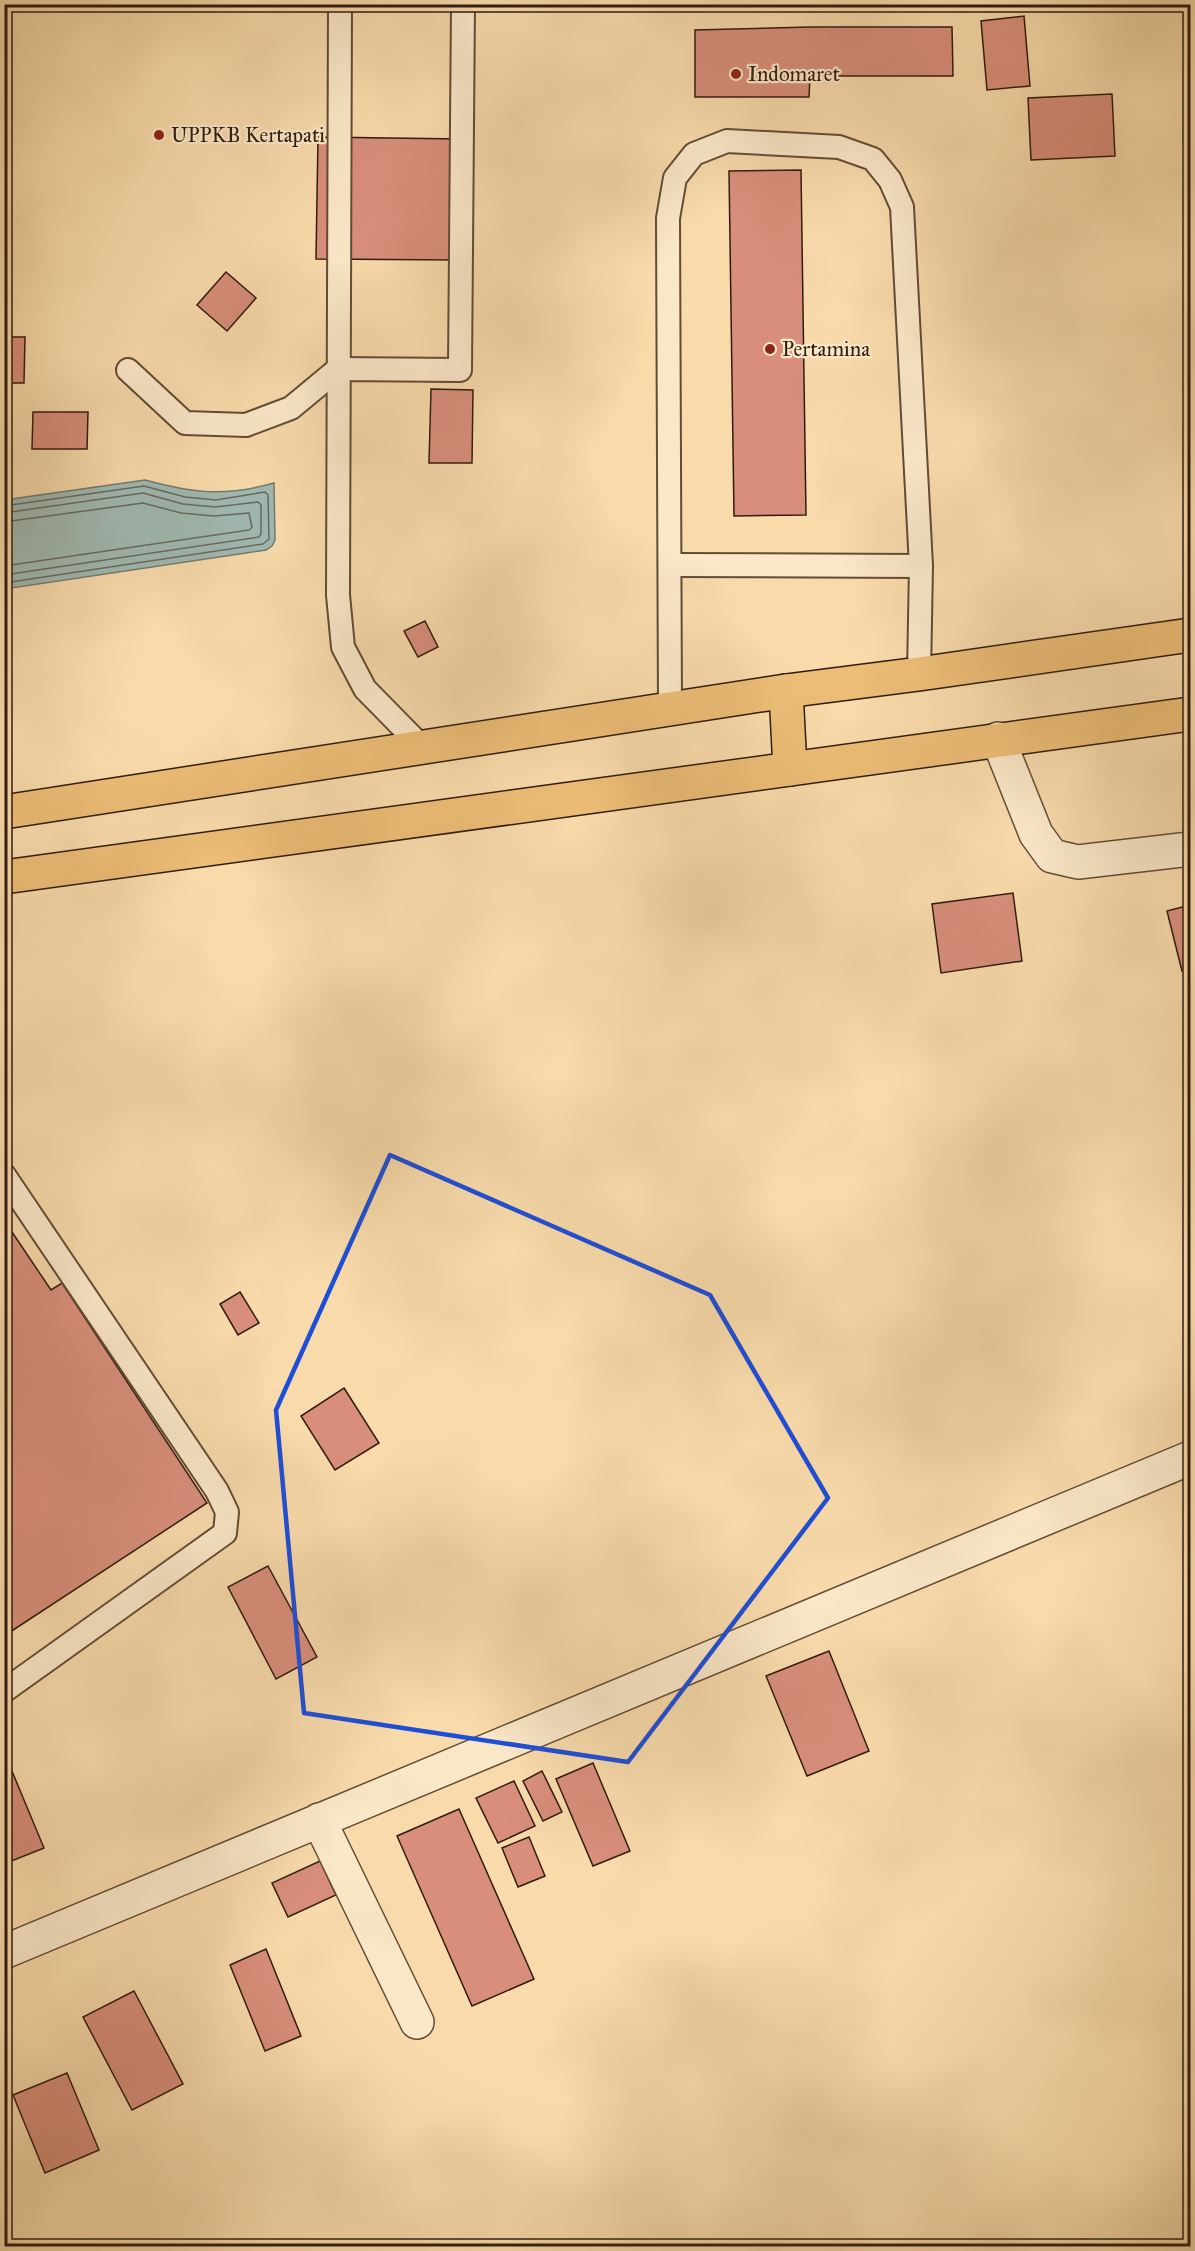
<svg xmlns="http://www.w3.org/2000/svg" width="1195" height="2251" font-family="'IM FELL Great Primer',serif">
	<style>
		.water { fill: #a0b9b2; stroke: #737a71; stroke-width: 1.5 }
		.lines { fill: none; stroke-linecap: round; stroke-linejoin: round }
		.shore { stroke: #686a60; stroke-width: 1.5 }
		.building { fill: #d88e7b; stroke: #301c0f; stroke-width: 1.5 }
		.lane-casing { stroke: #624c36; stroke-width: 26 }
		.street-casing { stroke: #624c36; stroke-width: 36 }
		.highway-casing { stroke: #301c0f; stroke-width: 36 }
		.lane { stroke: #fae7c8; stroke-width: 22 }
		.street { stroke: #fae7c8; stroke-width: 33 }
		.highway { stroke: #ecbd76; stroke-width: 33 }
		.marked { fill: none; stroke: #1d4ed8; stroke-width: 4.5; stroke-linejoin: round }
		.poi-dot { fill: #8f2418; stroke: #fae7c8; stroke-width: 2 }
		.labels { text-anchor: middle; stroke-width: 4.5; stroke-linejoin: round; paint-order: stroke }
		.poi-label { font-size: 21px; fill: #301c0f; stroke: #fae7c8; text-anchor: start }
	</style>
	<rect width="100%" height="100%" fill="#f8daab"/>
	<filter id="stains"><feTurbulence type="fractalNoise" baseFrequency=".00333" numOctaves="4"/><feColorMatrix values="0 0 0 0 .2 0 0 0 0 .09 0 0 0 0 .02 0 0 0 .5 -.17"/></filter>
	<radialGradient id="worn" r=".72"><stop offset=".6" stop-color="#630" stop-opacity="0"/><stop offset="1" stop-color="#630" stop-opacity=".3"/></radialGradient>
	<path class="water" d="M145,480C193,493 224,497 274,483L275,540L272,546L266,550L5,589V500Z"/>
	<g class="lines">
		<g class="shore">
			<polyline points="4,506 144,486 185,497 216,500 265,492 268,495 269,539 263,544 4,583"/>
			<polyline points="4,513 143,493 183,504 215,507 258,502 261,505 261,534 259,537 4,575"/>
			<polyline points="4,522 143,503 181,513 214,516 249,513 252,527 249,530 4,566"/>
		</g>
	</g>
	<g class="building">
		<polygon points="1024,16 1030,86 987,90 981,21"/>
		<polygon points="810,27 952,27 953,76 810,76 809,97 695,97 695,30"/>
		<polygon points="1112,94 1115,156 1031,160 1028,98"/>
		<polygon points="318,137 461,139 459,260 316,259"/>
		<polygon points="801,170 806,515 734,516 729,171"/>
		<polygon points="226,272 256,298 227,331 197,305"/>
		<polygon points="4,337 25,337 24,383 4,383"/>
		<polygon points="431,389 473,390 472,463 429,463"/>
		<polygon points="33,412 88,412 87,449 32,449"/>
		<polygon points="425,621 438,647 418,657 404,631"/>
		<polygon points="1013,893 1022,961 941,973 932,904"/>
		<polygon points="1190,905 1190,969 1182,971 1167,911"/>
		<polygon points="10,1229 51,1290 62,1283 207,1503 4,1636 4,1232"/>
		<polygon points="240,1292 259,1323 238,1335 220,1304"/>
		<polygon points="344,1388 379,1443 335,1470 301,1416"/>
		<polygon points="268,1566 317,1657 276,1679 228,1587"/>
		<polygon points="829,1651 869,1751 807,1776 766,1676"/>
		<polygon points="4,1752 44,1848 4,1864"/>
		<polygon points="593,1763 630,1851 593,1866 556,1779"/>
		<polygon points="542,1771 562,1812 543,1821 523,1781"/>
		<polygon points="514,1781 535,1826 498,1843 476,1798"/>
		<polygon points="459,1809 534,1979 472,2006 397,1836"/>
		<polygon points="529,1837 545,1876 518,1887 502,1848"/>
		<polygon points="320,1861 336,1895 288,1917 272,1883"/>
		<polygon points="266,1949 301,2036 265,2051 230,1965"/>
		<polygon points="134,1991 183,2084 132,2110 83,2017"/>
		<polygon points="67,2073 99,2150 45,2173 13,2095"/>
	</g>
	<g class="lines">
		<g class="lane-casing">
			<g id="lane">
				<polyline points="340,4 338,595 343,647 365,689 422,747"/>
				<polyline points="128,370 185,423 246,425 291,408 338,369 460,370 463,4"/>
				<polyline points="671,565 921,566"/>
				<polyline points="670,708 668,218 675,178 694,154 727,141 839,147 873,159 890,180 902,207 921,566 919,674"/>
				<polyline points="4,1175 217,1491 227,1512 225,1533 4,1691"/>
			</g>
		</g>
		<g class="street-casing">
			<g id="street">
				<polyline points="998,739 1036,834 1052,856 1078,862 1190,849"/>
				<polyline points="319,1820 417,2022"/>
				<polyline points="4,1952 1190,1458"/>
			</g>
		</g>
		<g class="highway-casing">
			<g id="highway">
				<polyline points="786,691 790,769"/>
				<polyline points="4,812 786,691 919,674 1190,635"/>
				<polyline points="4,877 1190,714"/>
			</g>
		</g>
		<use href="#lane" class="lane"/>
		<use href="#street" class="street"/>
		<use href="#highway" class="highway"/>
	</g>
	<path class="marked" d="M390,1155L710,1295L828,1498L628,1762L304,1713L276,1410Z"/>
	<g class="poi-dot">
		<circle cx="736" cy="74" r="6"/>
		<circle cx="159" cy="135" r="6"/>
		<circle cx="770" cy="349" r="6"/>
	</g>
	<g class="labels">
		<g class="poi-label">
			<text x="748" y="81">Indomaret</text>
			<text x="171" y="142">UPPKB Kertapati</text>
			<text x="782" y="356">Pertamina</text>
		</g>
	</g>
	<rect width="1195" height="2251" fill="none" stroke="#f8daab" stroke-width="24"/>
	<rect x="6" y="6" width="1183" height="2239" fill="none" stroke="#301c0f" stroke-width="3"/>
	<rect x="12" y="12" width="1171" height="2227" fill="none" stroke="#301c0f" stroke-width="1.5"/>
	<rect width="100%" height="100%" filter="url(#stains)"/>
	<rect width="100%" height="100%" fill="url(#worn)"/>
</svg>
